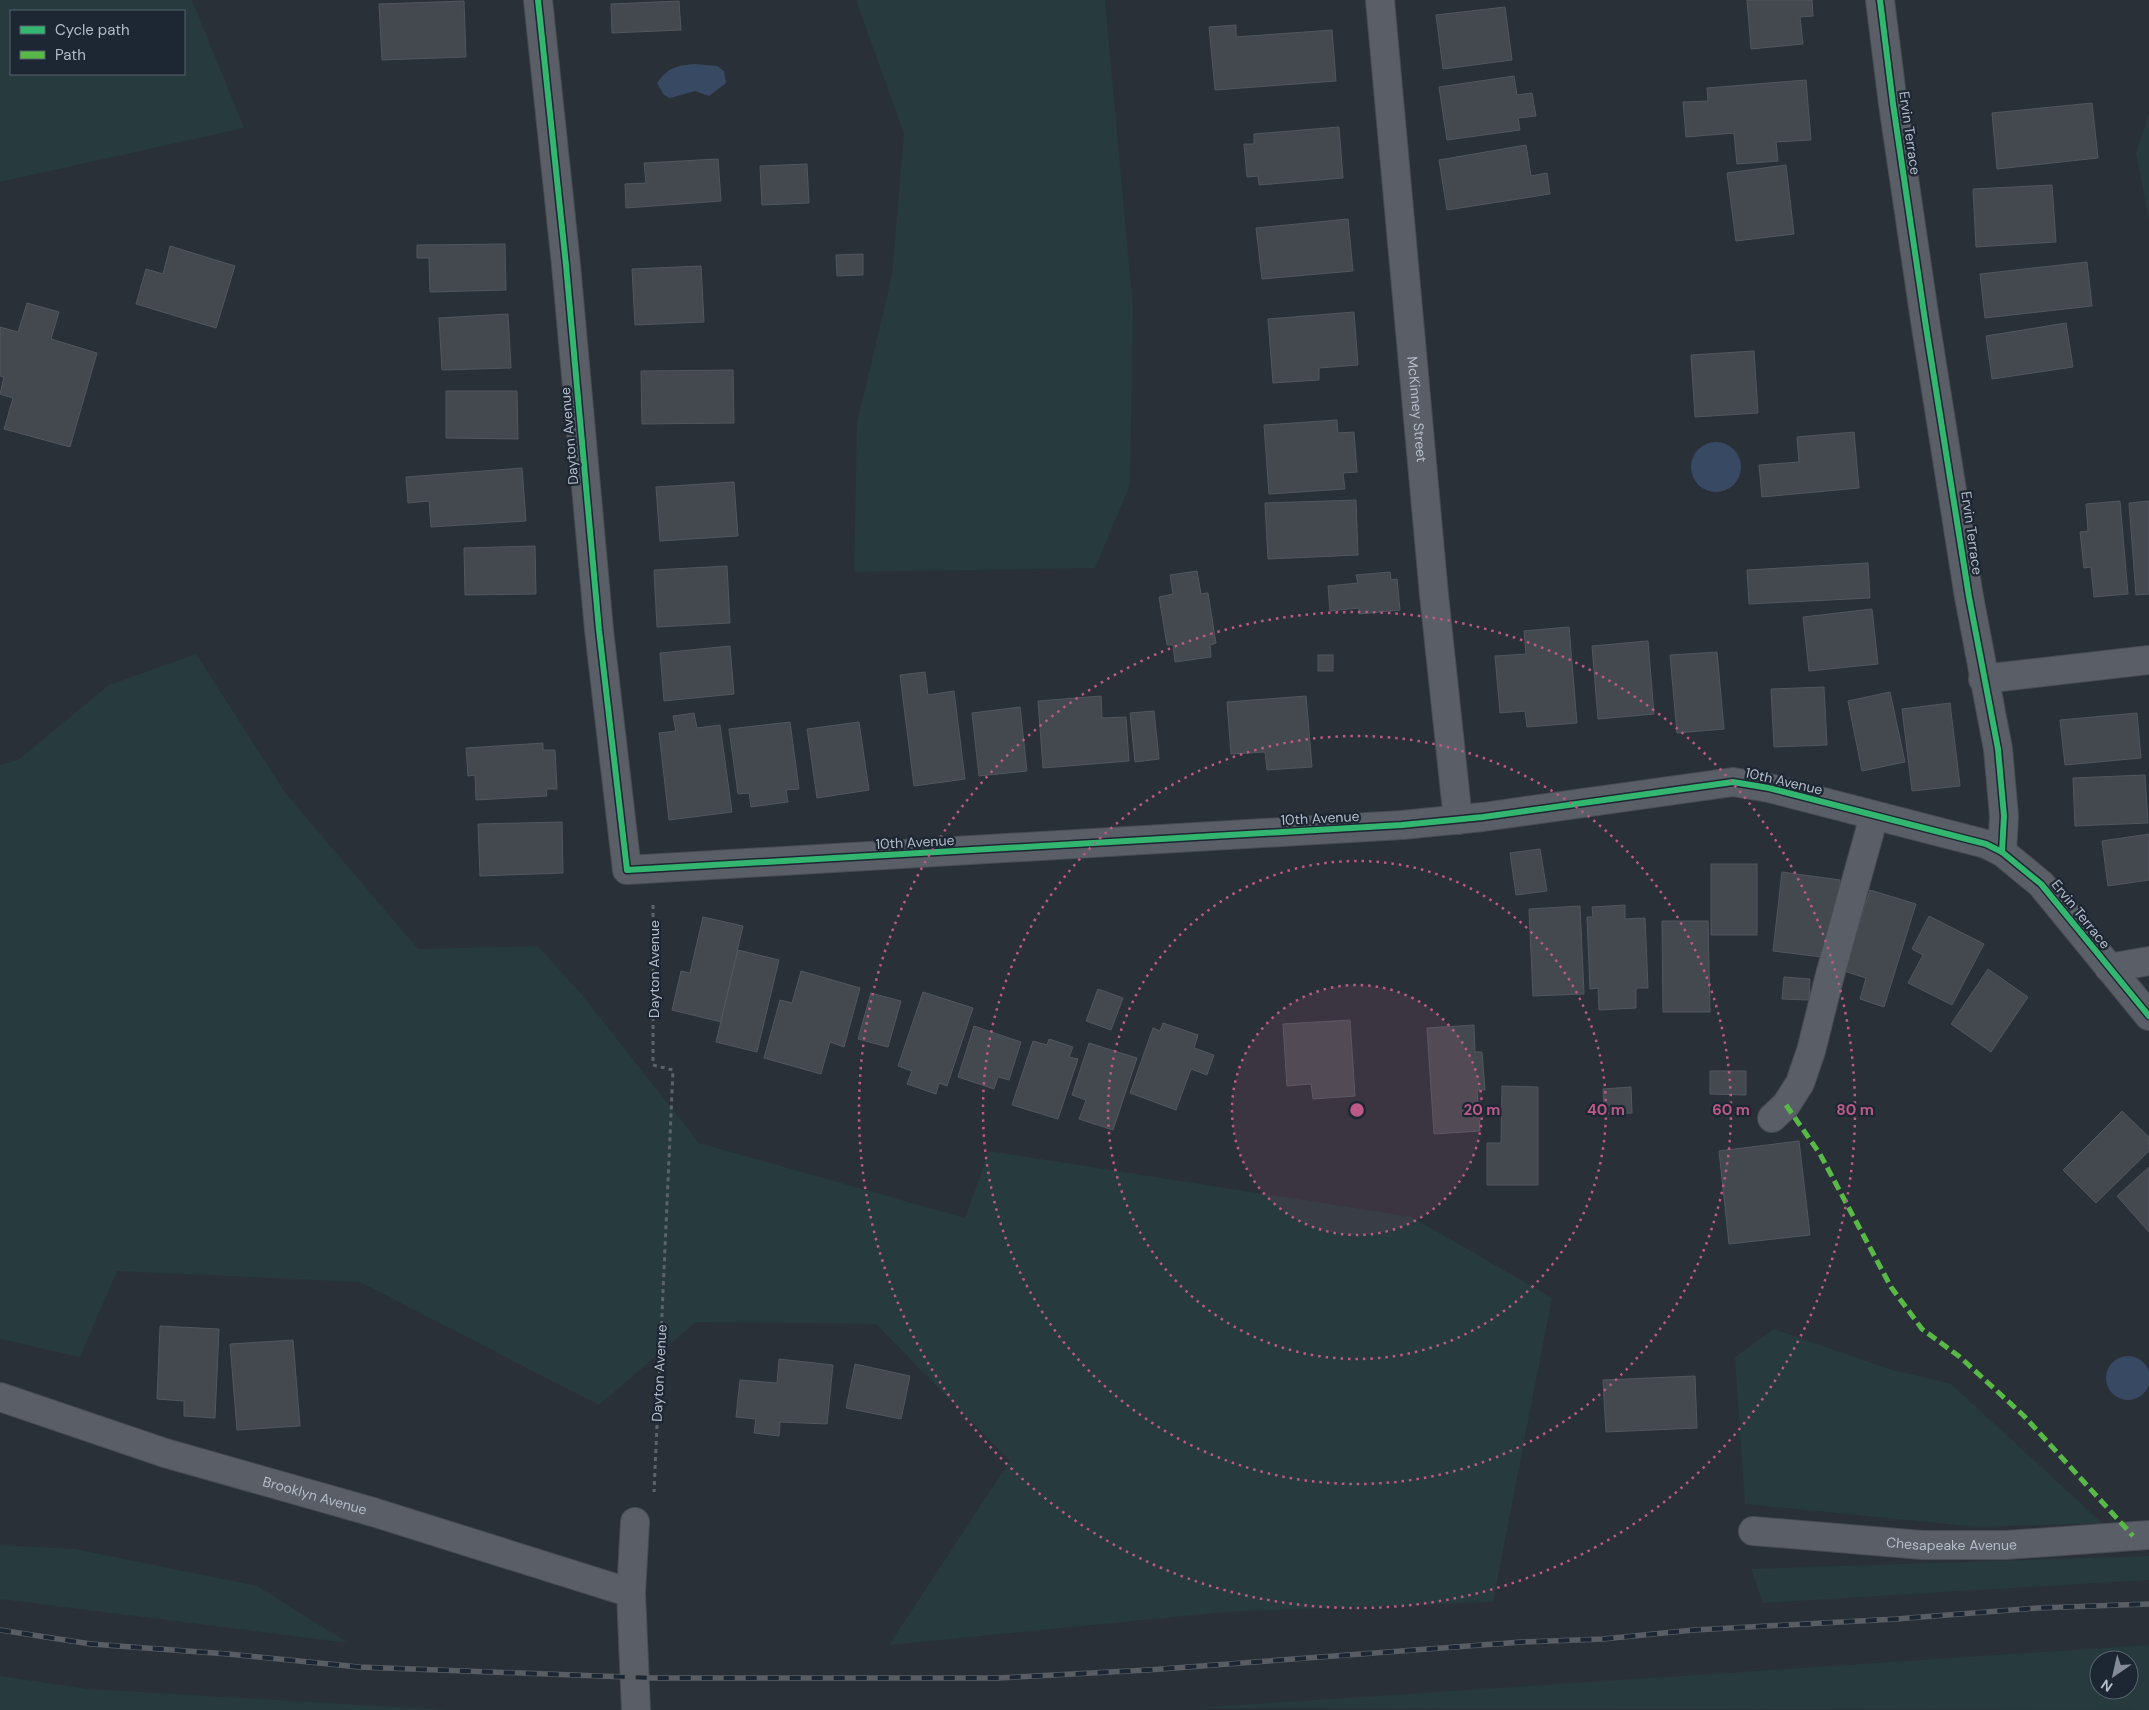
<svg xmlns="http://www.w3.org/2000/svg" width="2149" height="1710" font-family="'DM Sans',sans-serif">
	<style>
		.green { fill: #273a3e; fill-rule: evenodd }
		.water { fill: #384963 }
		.building { fill: #444950; stroke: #52575f }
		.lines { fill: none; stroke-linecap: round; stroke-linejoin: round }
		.minor-casing { stroke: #484c53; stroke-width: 30 }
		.path { stroke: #5d636a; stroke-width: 3; stroke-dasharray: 4 4; stroke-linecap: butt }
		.minor { stroke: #5a5e66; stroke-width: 28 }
		.rail-casing { stroke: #595d64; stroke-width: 5.5 }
		.rail { stroke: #1d2633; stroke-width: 4; stroke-dasharray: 11; stroke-linecap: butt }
		.quiet { stroke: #58b947; stroke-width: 5; stroke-dasharray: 10 5; stroke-linecap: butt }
		.cycleway-casing { stroke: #1d2633; stroke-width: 9 }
		.cycleway { stroke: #33b770; stroke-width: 6 }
		.ring { fill: none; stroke: #bc5a87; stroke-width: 2.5; stroke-dasharray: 2.5 5 }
		.labels { text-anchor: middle; stroke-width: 4.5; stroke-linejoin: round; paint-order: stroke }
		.street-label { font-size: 14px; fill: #b4bcc9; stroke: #1d2633 }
		.centre { fill: #bc5a87; stroke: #1d2633; stroke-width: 2.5 }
		.ring-label { font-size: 15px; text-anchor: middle; font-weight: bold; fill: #bc5a87; stroke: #1d2633; stroke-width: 4.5; stroke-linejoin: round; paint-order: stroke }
	</style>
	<rect width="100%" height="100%" fill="#2a3038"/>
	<g class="green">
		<path d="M0,0H192L244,128L0,182ZM11,11H184V74H11Z"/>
		<polygon points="856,0 1105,0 1133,308 1130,485 1095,568 854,572 857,423 892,275 904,134"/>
		<polygon points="2149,113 2149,220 2136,153"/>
		<polygon points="196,654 286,794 418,949 538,946 582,995 699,1143 965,1218 989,1151 1412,1217 1552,1298 1493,1602 1225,1612 889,1645 1010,1461 876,1324 696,1322 599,1405 360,1282 117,1271 80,1357 0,1339 0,765 18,760 109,685"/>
		<polygon points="1774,1329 1892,1370 1951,1384 2102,1523 1978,1527 1745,1504 1735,1357"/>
		<polygon points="0,1545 75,1549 257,1586 348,1643 0,1599"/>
		<polygon points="2149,1556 2149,1580 1763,1603 1751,1569"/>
		<path d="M2149,1645V1710L1196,1708ZM2099,1660H2129V1690H2099Z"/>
		<polygon points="0,1676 88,1689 448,1710 0,1710"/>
	</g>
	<g class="water">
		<path d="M695,64L717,66L724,71L726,83L709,96L695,91L670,98L664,95L657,83C669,67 675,66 695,64Z"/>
		<circle cx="1716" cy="467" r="25"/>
		<circle cx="2128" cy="1378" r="22"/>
	</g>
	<g class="building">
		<polygon points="1747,0 1812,0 1813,16 1800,17 1803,44 1751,49"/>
		<polygon points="464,1 466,57 382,60 379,4"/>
		<polygon points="679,1 681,30 612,33 611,4"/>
		<polygon points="1505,7 1512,60 1443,69 1436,15"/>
		<polygon points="1236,25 1236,37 1332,30 1336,81 1215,90 1209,27"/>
		<polygon points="1514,76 1517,95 1532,93 1536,116 1518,118 1520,130 1447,140 1439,87"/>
		<polygon points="1806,80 1811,140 1776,142 1778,161 1737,164 1734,133 1686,137 1683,102 1708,101 1707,88"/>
		<polygon points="2092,103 2098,158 1997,169 1992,113"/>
		<polygon points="1339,127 1343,178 1259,185 1258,176 1247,177 1244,144 1254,144 1254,134"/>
		<polygon points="1526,145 1531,176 1547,173 1550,194 1447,210 1439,160"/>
		<polygon points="718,159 721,201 626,208 625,184 646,183 644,163"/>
		<polygon points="807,164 809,203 762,205 760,166"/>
		<polygon points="1786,165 1794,234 1736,241 1727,173"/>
		<polygon points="2052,185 2056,242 1976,247 1973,189"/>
		<polygon points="1348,219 1353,271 1262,279 1256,228"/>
		<polygon points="505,244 506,290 430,292 429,258 417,258 417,245"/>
		<polygon points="170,246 235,266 216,328 136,304 146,269 163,274"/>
		<polygon points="863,254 863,275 837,276 836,255"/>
		<polygon points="2087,262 2092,306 1985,318 1980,274"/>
		<polygon points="701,266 704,322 635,325 632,269"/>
		<polygon points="27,303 59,312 51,339 97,353 70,447 4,429 13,398 0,394 4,377 0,376 0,327 18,332"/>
		<polygon points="1354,312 1358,365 1319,368 1319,380 1273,383 1268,319"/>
		<polygon points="508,314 511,368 442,370 439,318"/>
		<polygon points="2066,323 2073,367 1992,379 1986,336"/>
		<polygon points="1754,351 1758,413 1695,417 1691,355"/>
		<polygon points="733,370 734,423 642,424 641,371"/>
		<polygon points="446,391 517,391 518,439 446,438"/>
		<polygon points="1337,420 1338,433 1354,432 1357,472 1343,473 1345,489 1269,494 1264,425"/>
		<polygon points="1854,432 1859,488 1762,497 1759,465 1799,462 1797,437"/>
		<polygon points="522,468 526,521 431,527 429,501 408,503 406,477"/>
		<polygon points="734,482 738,536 660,541 656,487"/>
		<polygon points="1356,500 1358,555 1268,559 1265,503"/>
		<polygon points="2120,501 2128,594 2094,597 2091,567 2084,568 2080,532 2088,531 2086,504"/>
		<polygon points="2149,501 2149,594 2136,595 2129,503"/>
		<polygon points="535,546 536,594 465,595 464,548"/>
		<polygon points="1868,563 1870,598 1749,604 1747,570"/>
		<polygon points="727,566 730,623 657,627 654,570"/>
		<polygon points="1197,571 1201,594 1208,593 1216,643 1210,645 1211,657 1175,662 1173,645 1167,645 1159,597 1173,594 1170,575"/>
		<polygon points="1390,572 1391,580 1397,579 1400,610 1359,614 1359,608 1330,611 1328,586 1358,583 1356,575"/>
		<polygon points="1872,609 1878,664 1809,671 1803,617"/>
		<polygon points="1569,627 1577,723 1527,727 1525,711 1500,713 1495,656 1526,654 1524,631"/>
		<polygon points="1648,641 1654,714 1598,719 1592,646"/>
		<polygon points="730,646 734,694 664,701 660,653"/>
		<polygon points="1717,652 1724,729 1677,733 1670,655"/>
		<rect x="1318" y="655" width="15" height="16"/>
		<polygon points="925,672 928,695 954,691 965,779 914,786 900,675"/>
		<polygon points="1824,687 1827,745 1774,747 1771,689"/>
		<polygon points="1890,692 1905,762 1862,771 1848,701"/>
		<polygon points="1101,696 1102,718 1126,717 1129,761 1043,768 1038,701"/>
		<polygon points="1306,696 1312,767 1267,770 1265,752 1231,754 1227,702"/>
		<polygon points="1950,703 1960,786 1912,791 1902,709"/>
		<polygon points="1020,707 1027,771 979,776 972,713"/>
		<polygon points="1154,711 1159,759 1135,762 1130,713"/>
		<polygon points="694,713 697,728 720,725 732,812 669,820 659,733 676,731 673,716"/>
		<polygon points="2137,713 2141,758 2065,765 2060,720"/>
		<polygon points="790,722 799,789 786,790 788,802 751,807 749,793 738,794 729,729"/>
		<polygon points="859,722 869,790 817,798 807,729"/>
		<polygon points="543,743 543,750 555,750 557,789 546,789 547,796 476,800 475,775 468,776 466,748"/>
		<polygon points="2145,775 2148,823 2075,826 2073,778"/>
		<polygon points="562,822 563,873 480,876 478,824"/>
		<polygon points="2149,834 2149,880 2108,886 2102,841"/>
		<polygon points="1540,849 1547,891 1516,895 1510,853"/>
		<rect x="1711" y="864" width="46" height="71"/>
		<polygon points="1782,872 1840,880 1830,958 1773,951"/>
		<polygon points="1870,890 1916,904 1884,1007 1860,999 1866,978 1844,971"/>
		<polygon points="1625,905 1625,919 1645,918 1648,988 1636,988 1636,1008 1599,1010 1598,988 1590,989 1587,917 1593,917 1592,907"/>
		<polygon points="1580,906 1584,994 1533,996 1529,909"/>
		<polygon points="1929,916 1984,944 1952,1005 1908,983 1923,955 1912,949"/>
		<polygon points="703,917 743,926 721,1022 672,1010 681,971 690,973"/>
		<polygon points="1662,921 1708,921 1710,1012 1663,1012"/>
		<polygon points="738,950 779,960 757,1052 716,1042"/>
		<polygon points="1988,969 2028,997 1991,1052 1951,1024"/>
		<polygon points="801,971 860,988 844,1047 830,1042 821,1074 764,1058 780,1000 792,1003"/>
		<polygon points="1784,977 1810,979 1809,1000 1782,999"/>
		<polygon points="1098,989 1123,998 1111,1030 1086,1021"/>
		<polygon points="923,992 973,1008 947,1086 939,1083 936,1094 907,1084 912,1071 898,1066"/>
		<polygon points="871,993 901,1001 888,1047 858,1039"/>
		<polygon points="1350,1020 1355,1096 1313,1099 1311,1084 1287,1086 1283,1024"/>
		<polygon points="1163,1023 1198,1035 1194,1048 1214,1055 1207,1075 1191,1069 1176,1110 1130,1093 1153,1028 1160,1031"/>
		<polygon points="1474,1025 1475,1052 1482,1052 1485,1090 1477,1090 1480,1131 1434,1134 1427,1028"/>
		<polygon points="974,1026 1021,1042 1009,1080 998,1077 994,1089 958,1077"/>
		<polygon points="1049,1039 1073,1047 1069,1057 1078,1059 1058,1119 1012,1105 1033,1041 1047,1045"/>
		<polygon points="1089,1043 1137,1058 1113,1130 1079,1119 1086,1100 1072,1095"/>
		<polygon points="1710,1071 1746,1071 1746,1095 1710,1094"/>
		<polygon points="1502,1086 1538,1087 1538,1185 1487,1185 1487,1143 1501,1143"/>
		<polygon points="1631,1087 1632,1113 1604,1114 1603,1089"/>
		<polygon points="2122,1111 2149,1137 2149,1151 2096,1203 2063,1170"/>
		<polygon points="1799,1141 1810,1235 1729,1244 1719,1151"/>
		<polygon points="2149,1167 2149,1232 2117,1196"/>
		<polygon points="160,1326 219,1329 215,1418 184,1416 184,1401 157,1399"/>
		<polygon points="293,1340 300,1426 237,1430 230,1344"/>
		<polygon points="779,1359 833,1365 827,1424 780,1422 779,1436 754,1433 756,1419 736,1417 740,1380 777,1383"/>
		<polygon points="855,1364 910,1376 901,1419 846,1408"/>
		<polygon points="1695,1376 1697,1428 1606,1432 1603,1380"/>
	</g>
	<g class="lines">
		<g class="minor-casing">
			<g id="minor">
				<polyline points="538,0 566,265 599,630 627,870 1402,825 1483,817 1733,782 1769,788 1951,835 1986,844 2002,852 2041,884 2149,1016"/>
				<path id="s1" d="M1380,0L1434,595L1458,820"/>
				<polyline points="1880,0 1893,104 1926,327 1969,597 1998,749 2004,816 2002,852"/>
				<polyline points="1983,679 2149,660"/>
				<polyline points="2109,968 2149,961"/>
				<polyline points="1772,1118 1786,1105 1800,1083 1811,1051 1830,975 1874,816"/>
				<path id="s2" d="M0,1397L165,1453L373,1512L631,1593"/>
				<polyline points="635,1522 631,1593 636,1710"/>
				<path id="s3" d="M1753,1531L1922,1545H2006L2149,1535"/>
			</g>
		</g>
		<polyline class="path" points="653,905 653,1065 673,1070 654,1492"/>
		<use href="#minor" class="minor"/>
		<g class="rail-casing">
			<polyline id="rail" points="0,1630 91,1644 228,1654 359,1667 653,1678 999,1678 1148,1670 1522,1642 1603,1639 1694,1630 1896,1619 2037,1608 2149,1604"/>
		</g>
		<use href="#rail" class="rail"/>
		<polyline class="quiet" points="1786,1105 1820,1154 1891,1287 1922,1329 1960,1357 2024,1416 2133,1536"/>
		<g class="cycleway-casing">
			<g id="cycleway">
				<polyline points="538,0 566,265 599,630 627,870 1402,825 1483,817 1733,782 1769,788 1951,835 1986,844 2002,852 2041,884 2149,1016"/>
				<polyline points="1880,0 1893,104 1926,327 1969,597 1998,749 2004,816 2002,852"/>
			</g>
		</g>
		<use href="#cycleway" class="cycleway"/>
	</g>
	<circle cx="1357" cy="1110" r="125" fill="#bc5a87" fill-opacity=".12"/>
	<g class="ring">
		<circle cx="1357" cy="1110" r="125"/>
		<circle cx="1357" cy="1110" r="249"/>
		<circle cx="1357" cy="1110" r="374"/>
		<circle cx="1357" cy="1110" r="498"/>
	</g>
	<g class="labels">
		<g class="street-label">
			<text transform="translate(1910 133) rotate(82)" y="5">Ervin Terrace</text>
			<text dy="5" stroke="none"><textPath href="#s1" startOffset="411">McKinney Street</textPath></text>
			<text transform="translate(569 436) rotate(-95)" y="5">Dayton Avenue</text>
			<text transform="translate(1972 533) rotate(82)" y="5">Ervin Terrace</text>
			<text transform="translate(1784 781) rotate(13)" y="5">10th Avenue</text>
			<text transform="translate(1320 818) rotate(-3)" y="5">10th Avenue</text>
			<text transform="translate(915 842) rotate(-3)" y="5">10th Avenue</text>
			<text transform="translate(2081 914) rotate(51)" y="5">Ervin Terrace</text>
			<text transform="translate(654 969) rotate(-90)" y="5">Dayton Avenue</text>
			<text transform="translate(659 1373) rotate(-87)" y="5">Dayton Avenue</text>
			<text dy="5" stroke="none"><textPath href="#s2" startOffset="330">Brooklyn Avenue</textPath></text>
			<text dy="5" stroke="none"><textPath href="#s3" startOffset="199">Chesapeake Avenue</textPath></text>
		</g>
	</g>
	<circle cx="1357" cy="1110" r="8" class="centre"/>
	<g class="ring-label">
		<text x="1482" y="1115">20 m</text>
		<text x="1606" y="1115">40 m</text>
		<text x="1731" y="1115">60 m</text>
		<text x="1855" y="1115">80 m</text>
	</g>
	<rect x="10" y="10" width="175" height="65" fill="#1d2633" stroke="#59626f"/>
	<rect x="20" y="26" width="25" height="8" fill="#33b770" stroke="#59626f"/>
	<text x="55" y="35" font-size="15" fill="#b4bcc9">Cycle path</text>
	<rect x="20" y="51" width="25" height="8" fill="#58b947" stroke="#59626f"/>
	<text x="55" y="60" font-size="15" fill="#b4bcc9">Path</text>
	<g transform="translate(2114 1675) rotate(214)"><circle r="24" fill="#1d2633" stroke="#59626f"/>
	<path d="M0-4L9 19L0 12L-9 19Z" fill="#848b96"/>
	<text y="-8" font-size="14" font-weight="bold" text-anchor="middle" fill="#b4bcc9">N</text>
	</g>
</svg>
